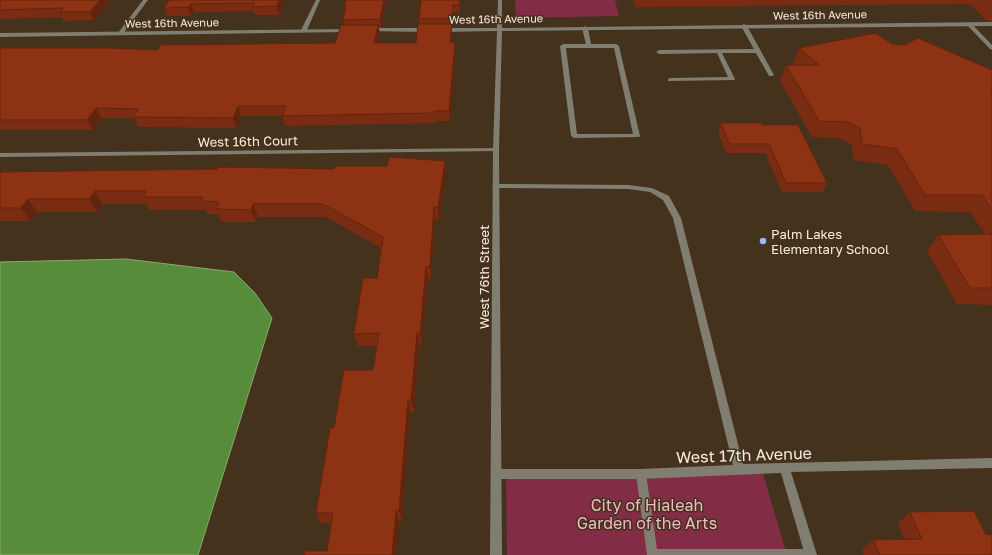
<svg xmlns="http://www.w3.org/2000/svg" width="992" height="555" font-family="'Golos Text',sans-serif">
	<style>
		.green { fill: #822c46 }
		.water { fill: #578d3a; stroke: #87aa6c }
		.lines { fill: none; stroke-linecap: round; stroke-linejoin: round }
		.service { fill: #7f7e71; fill-rule: evenodd }
		.minor { fill: #7f7e71; fill-rule: evenodd }
		.tertiary { fill: #7f7e71; fill-rule: evenodd }
		.wall { fill: #792c11 }
		.shaded-wall { fill: #63240e }
		.building { fill: #8d3314; stroke: #63240e }
		.poi-dot { fill: #99b5fd; stroke: #44321d; stroke-width: 1.5 }
		.labels { text-anchor: middle; stroke-width: 3; stroke-linejoin: round; paint-order: stroke }
		.far-street-label { font-size: 11px; fill: #f8ecdf; stroke: #44321d }
		.street-label { font-size: 13px; fill: #f8ecdf; stroke: #44321d }
		.poi-label { font-size: 13px; fill: #f8ecdf; stroke: #44321d; text-anchor: start }
		.near-street-label { font-size: 16px; fill: #f8ecdf; stroke: #44321d }
		.near-park-label { font-size: 16px; fill: #f1bbc6; stroke: #44321d }
	</style>
	<rect width="100%" height="100%" fill="#44321d"/>
	<g class="green">
		<polygon points="515,0 615,0 619,16 516,18"/>
		<polygon points="506,474 763,474 787,555 507,555"/>
	</g>
	<polygon class="water" points="126,259 234,272 255,293 272,318 198,555 0,555 0,262"/>
	<g class="lines">
		<g class="service">
			<polygon points="744,24 747,26 774,75 773,76 769,76 756,53 722,53 735,79 734,80 668,81 668,79 670,78 728,77 717,53 659,54 656,52 659,50 754,49 741,26"/>
			<path d="M585,26L588,28L591,44H616L619,46L640,136L639,137L574,138L571,136L560,46L563,44H586L582,28ZM566,48H614L633,134H577Z"/>
			<polygon points="641,469 645,471 646,474 657,549 811,549 815,551 817,555 647,555 636,474 637,471"/>
		</g>
		<g class="minor">
			<polygon points="143,0 148,0 122,35 118,35 118,33"/>
			<polygon points="316,0 320,0 307,30 302,31 301,30"/>
			<polygon points="967,23 971,23 992,45 992,50 990,49 967,25"/>
			<polygon points="496,148 498,149 498,151 0,157 0,153"/>
			<polygon points="494,184 628,185 652,188 669,196 681,218 743,464 992,458 992,468 791,472 817,555 805,555 781,473 641,479 496,479 492,477 491,474 492,471 496,469 641,469 733,465 673,218 663,200 650,192 628,189 496,188 492,186"/>
		</g>
		<g class="tertiary">
			<polygon points="498,0 502,0 502,28 992,22 992,26 502,31 499,150 502,555 490,555 493,150 497,31 441,32 438,30 441,28 497,28"/>
			<polygon points="369,28 427,28 430,30 427,32 367,31 366,30"/>
			<polygon points="351,29 352,30 349,32 0,37 0,33"/>
		</g>
	</g>
	<g class="wall">
		<polygon points="0,0 111,0 94,20 64,21 62,17 0,19"/>
		<polygon points="169,0 285,0 279,15 255,15 254,11 194,12 191,16 167,16 164,8"/>
		<polygon points="346,0 386,0 381,28 379,28 380,34 378,43 416,43 419,24 419,19 421,0 460,0 459,13 453,13 452,27 451,42 455,43 456,52 450,121 435,121 435,123 285,126 282,116 241,116 236,128 138,127 134,118 101,118 93,130 0,130 0,48 157,50 335,43 344,25 343,20 345,11 344,6"/>
		<polygon points="633,0 992,0 992,21 987,21 970,4 635,7"/>
		<polygon points="892,44 992,70 992,305 957,304 927,251 938,235 985,234 970,212 915,211 888,165 854,160 852,145 840,138 812,137 780,81 786,65 795,65 793,63 799,48"/>
		<polygon points="721,123 762,125 827,183 823,192 782,192 765,153 726,153 718,132"/>
		<polygon points="445,161 446,173 439,220 435,220 431,279 428,279 422,345 419,345 414,412 410,412 402,521 399,521 396,555 304,555 327,551 331,523 321,523 316,513 334,428 373,370 377,346 358,346 354,334 377,278 381,248 326,217 258,217 256,222 221,222 218,214 207,214 205,210 150,210 147,204 102,204 97,212 37,212 30,221 0,221 0,172 334,169 387,166"/>
		<polygon points="910,512 992,555 864,555 862,550 873,540 904,539 898,523"/>
	</g>
	<g class="shaded-wall">
		<polygon points="100,0 111,0 94,20 90,12"/>
		<polygon points="279,0 285,0 279,15 277,6"/>
		<polygon points="384,0 386,0 381,28 380,19"/>
		<polygon points="191,4 194,12 191,16 188,7"/>
		<polygon points="453,5 453,13 452,27 452,18"/>
		<polygon points="452,24 452,33 451,52 450,42"/>
		<polygon points="378,25 380,34 376,53 374,43"/>
		<polygon points="455,43 456,52 450,121 449,111"/>
		<polygon points="238,106 241,116 236,128 233,118"/>
		<polygon points="96,108 101,118 93,130 87,120"/>
		<polygon points="445,161 446,173 439,220 438,207"/>
		<polygon points="95,191 102,204 97,212 89,199"/>
		<polygon points="28,199 37,212 30,221 21,208"/>
		<polygon points="253,204 258,217 256,222 251,210"/>
		<polygon points="434,207 435,220 431,279 430,266"/>
		<polygon points="426,267 428,279 422,345 420,333"/>
		<polygon points="417,333 419,345 414,412 411,400"/>
		<polygon points="408,400 410,412 402,521 399,511"/>
		<polygon points="396,511 399,521 396,555 392,555"/>
	</g>
	<g class="building">
		<polygon points="0,0 100,0 90,12 60,12 63,8 0,10"/>
		<polygon points="169,0 279,0 277,6 253,7 255,3 191,4 188,7 164,8"/>
		<polygon points="346,0 384,0 380,19 343,20 346,6 344,6"/>
		<polygon points="421,0 459,0 459,5 453,5 452,18 419,19"/>
		<polygon points="418,24 452,24 450,42 455,43 449,111 434,111 434,113 282,116 286,106 238,106 233,118 133,117 139,109 96,108 87,120 0,120 0,48 109,48 157,50 161,45 335,43 341,25 378,25 374,43 416,43"/>
		<polygon points="876,33 892,44 904,45 918,38 992,70 992,88 991,89 992,89 992,210 982,195 925,195 897,149 862,144 860,128 847,122 819,121 786,65 819,65 799,48"/>
		<polygon points="721,123 761,123 762,125 798,125 827,183 786,183 769,144 729,144"/>
		<polygon points="389,157 445,161 438,207 434,207 430,266 426,267 420,333 417,333 411,400 408,400 399,511 396,511 392,555 304,555 305,551 327,551 333,513 316,513 330,428 334,428 344,370 373,370 379,333 354,334 363,278 377,278 383,237 323,204 253,204 251,210 216,209 219,202 201,201 203,197 143,197 146,191 95,191 89,199 28,199 21,208 0,208 0,172 217,169 218,167 334,169 335,166 387,166"/>
		<polygon points="992,234 992,288 970,288 938,235"/>
		<polygon points="974,511 986,535 992,534 992,555 880,555 873,540 922,539 910,512"/>
	</g>
	<circle class="poi-dot" cx="763" cy="241" r="4"/>
	<g class="labels">
		<g class="far-street-label">
			<text transform="translate(820 15) rotate(-1)" y="4">West 16th Avenue</text>
			<text transform="translate(496 19) rotate(-1)" y="4">West 16th Avenue</text>
			<text transform="translate(172 23) rotate(-1)" y="4">West 16th Avenue</text>
		</g>
		<g class="street-label">
			<text transform="translate(248 141) rotate(-1)" y="5">West 16th Court</text>
			<text transform="translate(484 277) rotate(-90)" y="5">West 76th Street</text>
		</g>
		<g class="poi-label">
			<text x="771" y="239">Palm Lakes<tspan x="771" dy="15">Elementary School</tspan></text>
		</g>
		<g class="near-street-label">
			<text transform="translate(744 455) rotate(-2)" y="6">West 17th Avenue</text>
		</g>
		<g class="near-park-label">
			<text x="647" y="511">City of Hialeah<tspan x="647" dy="18">Garden of the Arts</tspan></text>
		</g>
	</g>
</svg>
